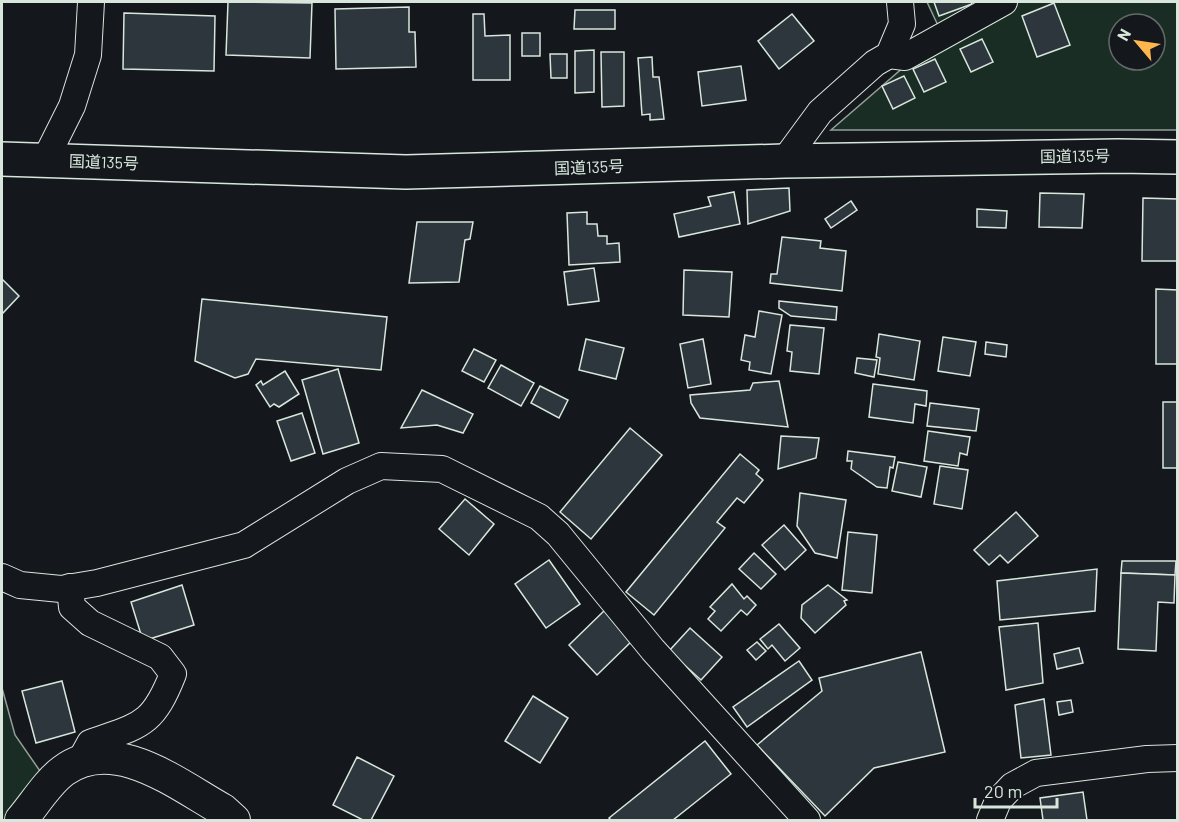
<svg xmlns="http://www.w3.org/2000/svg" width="1179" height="822" font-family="Barlow,'Noto Sans JP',sans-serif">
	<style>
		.green { fill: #1a2d24; stroke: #939e99; stroke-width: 1.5; fill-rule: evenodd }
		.building { fill: #2c363c; stroke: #d8e6dc; stroke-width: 1.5 }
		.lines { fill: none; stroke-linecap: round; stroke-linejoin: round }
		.minor-casing { stroke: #d8e6dc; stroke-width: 28 }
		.tertiary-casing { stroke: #d8e6dc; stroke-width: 34 }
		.trunk-casing { stroke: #d8e6dc; stroke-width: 36 }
		.minor { stroke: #14181c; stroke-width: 26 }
		.tertiary { stroke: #14181c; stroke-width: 32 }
		.trunk { stroke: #14181c; stroke-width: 33 }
		.labels { text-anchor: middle; stroke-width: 4.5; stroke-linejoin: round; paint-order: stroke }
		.street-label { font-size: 16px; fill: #d8e6dc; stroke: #14181c }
	</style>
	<rect width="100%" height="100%" fill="#14181c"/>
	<g class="green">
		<path d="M927,2H1177V130H831L942,34ZM1119,24H1155V60H1119Z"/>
		<polygon points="2,688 15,735 40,771 7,817 12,820 2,820"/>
	</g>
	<g class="building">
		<polygon points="228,2 312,3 310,58 226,55"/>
		<polygon points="934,2 971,2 972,4 939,16"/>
		<polygon points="1054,3 1070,45 1037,57 1022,16"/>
		<polygon points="409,7 409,32 415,32 416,67 336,69 335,9"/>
		<polygon points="575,10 615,10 615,29 574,29"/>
		<polygon points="124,13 215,16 214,71 123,69"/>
		<polygon points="473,14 484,14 485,36 510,35 510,80 473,80"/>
		<polygon points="792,14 814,41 779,69 758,41"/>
		<rect x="522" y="33" width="18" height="23"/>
		<polygon points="982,39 993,62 971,72 960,49"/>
		<polygon points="594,50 594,92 575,93 575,51"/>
		<polygon points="601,52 624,52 624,106 602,107"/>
		<polygon points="550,54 567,54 567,78 551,78"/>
		<polygon points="652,57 653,77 659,77 664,119 650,120 650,114 642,115 638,58"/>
		<polygon points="935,59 946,82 924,92 913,69"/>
		<polygon points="741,66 746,100 702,106 698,72"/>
		<polygon points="904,76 915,98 893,109 882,86"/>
		<polygon points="789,188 790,211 748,224 747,190"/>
		<polygon points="734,192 740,224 679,237 674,214 711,206 708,197"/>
		<polygon points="1040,193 1084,194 1082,228 1039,227"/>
		<polygon points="1143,198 1178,199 1177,261 1142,261"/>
		<polygon points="851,201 857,210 831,228 825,219"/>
		<polygon points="977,209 1007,211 1006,228 977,227"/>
		<polygon points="587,212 587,224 597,224 598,236 607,236 607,244 619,243 620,262 569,265 567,213"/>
		<polygon points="417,222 473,222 470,239 465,240 459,282 409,283"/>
		<polygon points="782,237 821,241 820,248 846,251 842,291 770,283 771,274 777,274"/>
		<polygon points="594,268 599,301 568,305 564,272"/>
		<polygon points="684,270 732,272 729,317 683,315"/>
		<polygon points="2,279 19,296 2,314"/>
		<polygon points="1156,289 1178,290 1178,364 1156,364"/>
		<polygon points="202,299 387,317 381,370 256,359 248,374 235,378 195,361"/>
		<polygon points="779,301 837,307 836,320 791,316 779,308"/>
		<polygon points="759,311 782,315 771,374 749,370 750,362 741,360 745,335 755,337"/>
		<polygon points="790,325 824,328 819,374 790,371 792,352 787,351"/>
		<polygon points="879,334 920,341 914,380 878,374 880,358 876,357"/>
		<polygon points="943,337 976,342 970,376 938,371"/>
		<polygon points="586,339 624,348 616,379 579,370"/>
		<polygon points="703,339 711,384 688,388 680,344"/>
		<polygon points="986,342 1007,345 1006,357 985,354"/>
		<polygon points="474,349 496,360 484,382 462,371"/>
		<polygon points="857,358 877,360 874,377 855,373"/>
		<polygon points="501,365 534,383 521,406 488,388"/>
		<polygon points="338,369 359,443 323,454 302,380"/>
		<polygon points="285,371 299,394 279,407 274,404 270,407 256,385 261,381 263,385"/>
		<polygon points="779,381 788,427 700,418 691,403 690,395 750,390 753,383"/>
		<polygon points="873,384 927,391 926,406 915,404 913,423 869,417"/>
		<polygon points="540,386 568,400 559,418 531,403"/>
		<polygon points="422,390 473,414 463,433 437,425 401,428"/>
		<rect x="1163" y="402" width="15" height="66"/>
		<polygon points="930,403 979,409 976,431 927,426"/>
		<polygon points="302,413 315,453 291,461 277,421"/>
		<polygon points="630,428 662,455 591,539 560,512"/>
		<polygon points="928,431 970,437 967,455 960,453 958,466 924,461"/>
		<polygon points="781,436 819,438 816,458 778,469"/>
		<polygon points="848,451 895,457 893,468 890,467 887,488 877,487 851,469 852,461 847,461"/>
		<polygon points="740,454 759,470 756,474 763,480 744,503 737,498 717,522 725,528 654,615 626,592"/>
		<polygon points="898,462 927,467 921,497 892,491"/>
		<polygon points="940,466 968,470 962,509 934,504"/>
		<polygon points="800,493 846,500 837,558 815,553 797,526"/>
		<polygon points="465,499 494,524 469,555 439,529"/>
		<polygon points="1016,512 1038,536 1008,563 1000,555 989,565 974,550"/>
		<polygon points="784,525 806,550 785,570 762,545"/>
		<polygon points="848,532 877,535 872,593 842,590"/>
		<polygon points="754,553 776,574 761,589 739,569"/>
		<polygon points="549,560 580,604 546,628 515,584"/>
		<polygon points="1122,561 1176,561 1175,575 1121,573"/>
		<polygon points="1097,569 1095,611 1000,620 997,581"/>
		<polygon points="1121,573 1175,575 1174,603 1158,602 1156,651 1118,649"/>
		<polygon points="732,584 744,599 747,596 756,605 747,615 741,610 721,631 708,619 715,611 710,607"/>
		<polygon points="182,585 194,625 143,641 131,602"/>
		<polygon points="828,585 847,600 844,601 846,605 815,633 801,618 802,605"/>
		<polygon points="607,608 636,637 597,675 569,645"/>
		<polygon points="1038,623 1043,683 1006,690 999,627"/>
		<polygon points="779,624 800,648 785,661 772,645 768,649 760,639"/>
		<polygon points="690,628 722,657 701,680 669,651"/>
		<polygon points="757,642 766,651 756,660 747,650"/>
		<polygon points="1079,648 1083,663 1057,669 1054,654"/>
		<polygon points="921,652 945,752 874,768 825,816 757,745 822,691 819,678"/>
		<polygon points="799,661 812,680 747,727 733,707"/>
		<polygon points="62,681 75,732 36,743 22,691"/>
		<polygon points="533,696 568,718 540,763 505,741"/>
		<polygon points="1044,699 1051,755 1021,758 1015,705"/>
		<polygon points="1071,700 1073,712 1059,715 1057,702"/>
		<polygon points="705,741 731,774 673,820 611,820 609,818"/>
		<polygon points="357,757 394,776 371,820 363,820 333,805"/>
		<polygon points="1083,792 1087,820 1043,820 1040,798"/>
	</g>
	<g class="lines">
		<g class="minor-casing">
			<g id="minor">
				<polyline points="889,55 905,57 1004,2"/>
				<polyline points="45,160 72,106 88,55 91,2"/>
				<polyline points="784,161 820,112 875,63 889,55 902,24 900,2"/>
				<polyline points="2,577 20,585 61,589 97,583 244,545 347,481 381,466 442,469 539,517 558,534 653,650 807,820"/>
				<path d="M70,587L72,607L90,623L160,657L173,674C152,727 140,725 90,743L79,763"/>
				<polyline points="990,820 998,801 1012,786 1036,773 1147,759 1178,758"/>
			</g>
		</g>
		<g class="tertiary-casing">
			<path id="tertiary" d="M21,820C34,805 47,783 63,771C114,733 178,785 223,810L234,820"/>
		</g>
		<g class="trunk-casing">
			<polyline id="trunk" points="2,159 406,172 784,161 1118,156 1178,157"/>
		</g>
		<use href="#minor" class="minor"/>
		<use href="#tertiary" class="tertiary"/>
		<use href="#trunk" class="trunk"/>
	</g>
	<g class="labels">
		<g class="street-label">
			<text transform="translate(1075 156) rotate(-1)" y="6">国道135号</text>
			<text transform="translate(104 162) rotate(2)" y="6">国道135号</text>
			<text transform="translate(589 167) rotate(-2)" y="6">国道135号</text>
		</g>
	</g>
	<rect width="1179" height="822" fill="none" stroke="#d8e6dc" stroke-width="6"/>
	<g transform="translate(1137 42) rotate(299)"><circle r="28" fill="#14181c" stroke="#626a69" stroke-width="1.5"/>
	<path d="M0-4.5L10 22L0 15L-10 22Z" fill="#ffb74d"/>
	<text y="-9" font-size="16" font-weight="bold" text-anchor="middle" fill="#d8e6dc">N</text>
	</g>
	<path d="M975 798v9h82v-9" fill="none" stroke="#d8e6dc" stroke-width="3"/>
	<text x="984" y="798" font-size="18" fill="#d8e6dc" stroke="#14181c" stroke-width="4.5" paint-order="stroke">20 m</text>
</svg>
